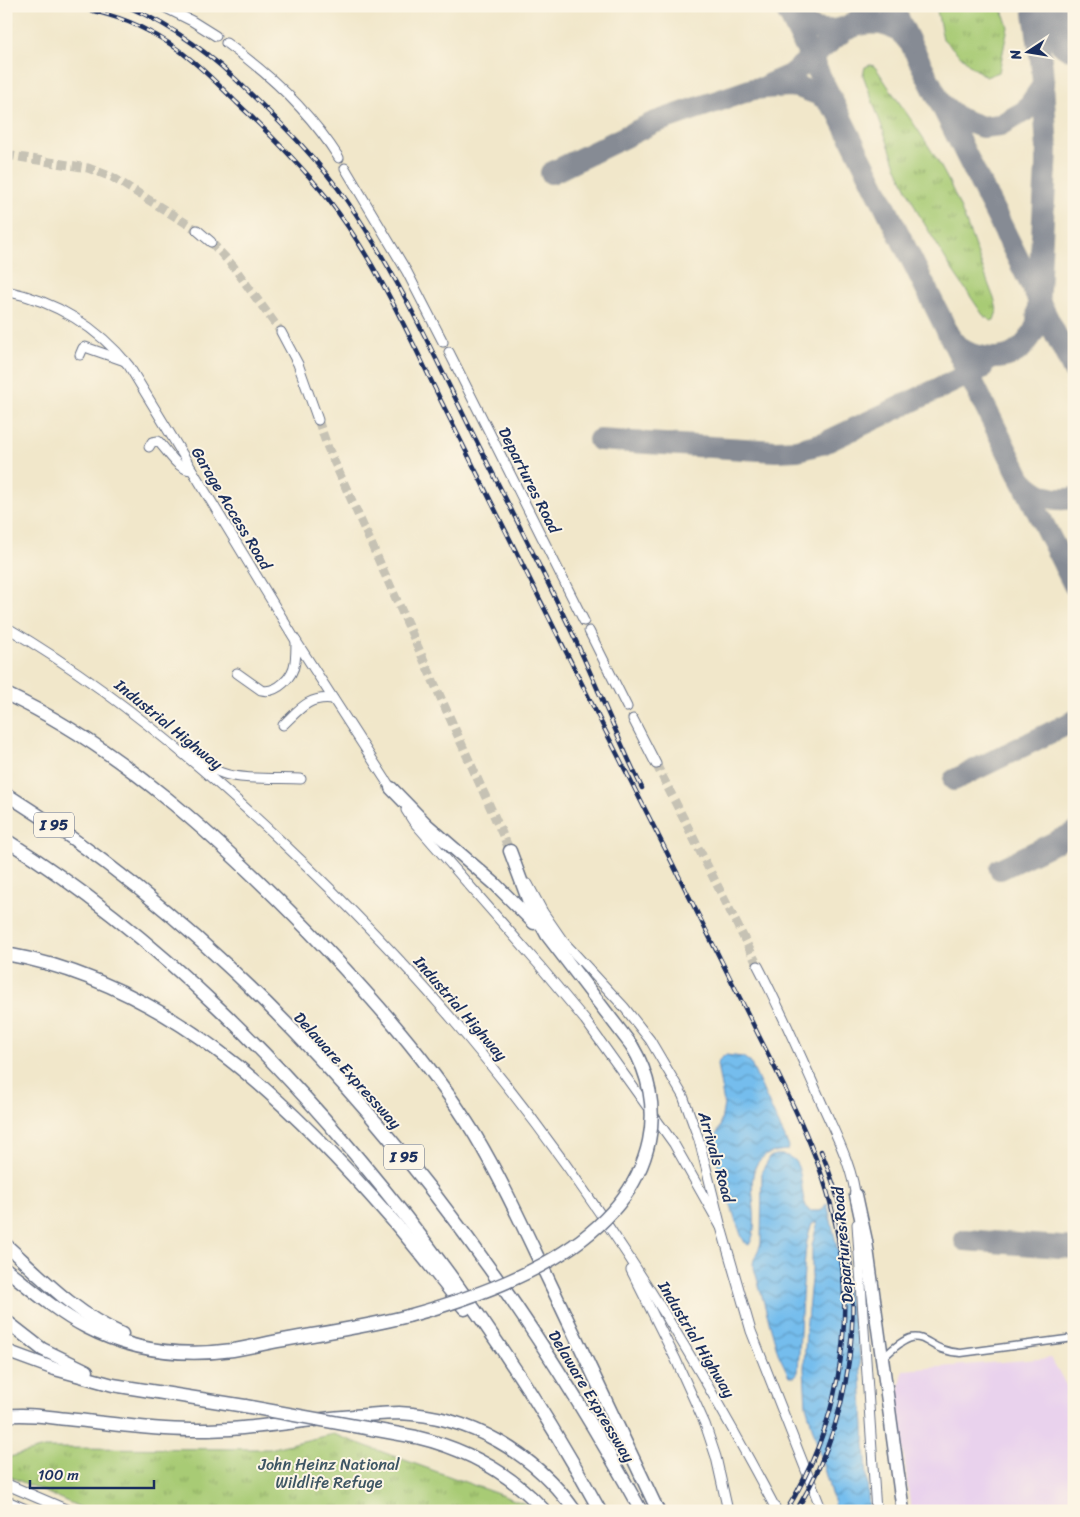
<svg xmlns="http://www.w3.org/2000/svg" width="1080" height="1517" font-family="Sriracha,sans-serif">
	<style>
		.built { fill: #e9d2ed }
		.grass { fill: url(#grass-tufts); stroke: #627d69 }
		.water { fill: url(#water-waves); stroke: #4876a6 }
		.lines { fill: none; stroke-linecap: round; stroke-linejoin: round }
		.taxiway { stroke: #868b94; stroke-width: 22 }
		.runway { stroke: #868b94; stroke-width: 56 }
		.tertiary-tunnel { stroke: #c6c2b4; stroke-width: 9; stroke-dasharray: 9 4.5; stroke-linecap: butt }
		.minor-casing { stroke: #666f84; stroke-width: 9 }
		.tertiary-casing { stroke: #666f84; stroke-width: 11 }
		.primary-casing { stroke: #666f84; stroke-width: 12 }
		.motorway-casing { stroke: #666f84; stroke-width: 15 }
		.minor { stroke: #fff; stroke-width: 6 }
		.tertiary { stroke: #fff; stroke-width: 9 }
		.primary { stroke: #fff; stroke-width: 10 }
		.motorway { stroke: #fff; stroke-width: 12 }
		.rail-casing { stroke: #1b2f5e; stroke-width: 4.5 }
		.rail { stroke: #fcf5e5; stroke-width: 2.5; stroke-dasharray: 8; stroke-linecap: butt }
		.motorway-bridge-casing { stroke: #666f84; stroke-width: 15; stroke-linecap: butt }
		.motorway-bridge { stroke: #fff; stroke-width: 12 }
		.labels { text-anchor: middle; stroke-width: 4; stroke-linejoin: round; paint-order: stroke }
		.shield { fill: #fcf5e5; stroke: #5e6a86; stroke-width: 1 }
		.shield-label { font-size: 15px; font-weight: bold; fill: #1b2f5e }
		.street-label { font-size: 16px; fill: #1b2f5e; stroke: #fcf5e5 }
		.park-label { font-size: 16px; fill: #3e5664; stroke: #fcf5e5 }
	</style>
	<defs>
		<pattern id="grass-tufts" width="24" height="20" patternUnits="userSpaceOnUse" patternTransform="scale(1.25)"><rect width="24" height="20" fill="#a8cb74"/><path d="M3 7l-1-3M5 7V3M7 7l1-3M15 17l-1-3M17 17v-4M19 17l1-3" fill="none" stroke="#88a562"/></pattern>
		<pattern id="water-waves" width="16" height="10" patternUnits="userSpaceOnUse" patternTransform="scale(1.25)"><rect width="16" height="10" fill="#75bded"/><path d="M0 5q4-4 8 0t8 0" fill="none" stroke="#5f9ac3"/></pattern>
	</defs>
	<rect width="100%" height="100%" fill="#fcf5e5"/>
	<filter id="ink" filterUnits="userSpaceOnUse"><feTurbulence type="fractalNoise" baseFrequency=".02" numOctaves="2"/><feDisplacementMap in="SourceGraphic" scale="10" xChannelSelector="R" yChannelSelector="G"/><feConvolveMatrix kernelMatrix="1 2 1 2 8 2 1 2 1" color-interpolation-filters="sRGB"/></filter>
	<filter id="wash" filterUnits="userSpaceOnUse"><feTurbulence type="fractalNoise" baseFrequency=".0096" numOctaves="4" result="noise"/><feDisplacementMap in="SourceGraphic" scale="20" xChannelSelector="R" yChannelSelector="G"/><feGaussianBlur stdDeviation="1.12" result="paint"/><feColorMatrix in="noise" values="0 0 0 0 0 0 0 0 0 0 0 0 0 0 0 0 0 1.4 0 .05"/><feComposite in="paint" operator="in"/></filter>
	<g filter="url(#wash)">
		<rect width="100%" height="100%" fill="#f1e7ca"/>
		<polygon class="built" points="1051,1358 1074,1399 1074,1511 911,1511 897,1403 903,1370"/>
		<g class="grass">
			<polygon points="936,6 1001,6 1008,27 999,72 986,77 971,66 943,39"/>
			<path d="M870,65L874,66L878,71C901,107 929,142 948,180C967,219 979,261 995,301L997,311L994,320L991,321L983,315L951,268L918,213L897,168L863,75L865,67Z"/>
			<polygon points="333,1434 531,1506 534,1511 89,1511 6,1475 6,1458 44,1448 269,1449"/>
		</g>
		<g class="water">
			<path d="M726,1055L743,1057L750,1062L789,1147L788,1150C726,1153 768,1214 749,1245L745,1243L741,1235L721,1178L712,1142L720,1128L724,1104L717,1064L721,1058Z"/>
			<path d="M775,1155C811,1152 795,1193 809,1211H821L827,1203L859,1344L869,1511H836L806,1405L805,1388L804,1368L806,1330L812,1270V1246L817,1224L816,1222L812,1224C806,1238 805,1255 804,1270C801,1304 800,1338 798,1372L795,1376H789L778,1353L753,1264C754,1256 759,1251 761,1243L762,1171L770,1157Z"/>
		</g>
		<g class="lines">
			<g class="taxiway">
				<polyline points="785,6 1074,585"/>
				<polyline points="892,6 1074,371"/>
				<path d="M788,13C807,29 825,35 849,26"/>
				<path d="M848,29C869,19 895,22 909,42"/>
				<polyline points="769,84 790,75 874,6"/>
				<polyline points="943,105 958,118 982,127 1000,125 1025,111 1044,84"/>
				<polyline points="551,173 653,123 753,89 788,86 798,87 817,94 824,98 834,108"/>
				<path d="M952,340C959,349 968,354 979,356C1008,363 1026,351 1037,324L1047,150L1042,67L1033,6"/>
				<polyline points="599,440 776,451 797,450 824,443 982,368"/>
				<path d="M1023,481C1037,496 1053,502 1074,498"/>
				<polyline points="954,780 1074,721"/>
				<polyline points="1000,869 1074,833"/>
				<polyline points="965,1240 1074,1248"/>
			</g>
			<polyline class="runway" points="1060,6 1074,33"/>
		</g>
	</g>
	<g filter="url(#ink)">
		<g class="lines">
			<g class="tertiary-tunnel">
				<polyline points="6,155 88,168 112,177 197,230"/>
				<polyline points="211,242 233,266 281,332"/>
				<polyline points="318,420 328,448 510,851"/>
				<polyline points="656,764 758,966"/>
			</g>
			<g class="minor-casing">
				<path id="minor" d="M883,1358C926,1316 919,1351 961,1353L1074,1338"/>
			</g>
			<g class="tertiary-casing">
				<g id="tertiary">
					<polyline points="162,6 192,21 216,36"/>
					<path d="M226,43C270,74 310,112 339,158"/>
					<polyline points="345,168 407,272 443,342"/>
					<polyline points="197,230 211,242"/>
					<path d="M6,291C55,301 98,327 129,366L296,641L394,793"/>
					<polyline points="281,332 298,364 318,420"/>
					<polyline points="449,352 584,621"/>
					<polyline points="80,355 83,348 85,347 125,361"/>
					<path d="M149,447L152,442L158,441C168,451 177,470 192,470"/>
					<path d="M6,627C107,686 198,762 283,843C342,899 399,957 452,1019C580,1168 685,1337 777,1511"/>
					<polyline points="589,631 627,707"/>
					<path d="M237,673L261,690C277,694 293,677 295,662C296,655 296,648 296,641"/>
					<polyline points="633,719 656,764"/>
					<path d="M283,725C300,709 308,696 333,699"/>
					<path d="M188,753C200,759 210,769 222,773C240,780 280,778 301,779"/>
					<polyline points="406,810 413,821 539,965 585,1020 674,1144 721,1227"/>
					<polyline points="528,884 543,912 563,941 624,1007 650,1040 683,1096 699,1140 721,1227 751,1331 822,1511"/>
					<path d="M758,966C782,1012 802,1059 823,1106C836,1135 854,1170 856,1201"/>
					<polyline points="857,1224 876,1511"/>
					<polyline points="631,1270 676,1360 705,1424 716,1457 728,1511"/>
				</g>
			</g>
			<g class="primary-casing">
				<g id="primary">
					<polyline points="6,1484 69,1511"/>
					<polyline points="6,1501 29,1511"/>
				</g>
			</g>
			<g class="motorway-casing">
				<g id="motorway">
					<path d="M6,694C120,747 222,842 309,931C369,994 429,1060 475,1135C503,1182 526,1233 550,1283C586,1359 622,1435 658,1511"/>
					<polyline points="391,788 427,825 495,884 534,923"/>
					<path d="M6,794C275,963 490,1235 641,1511"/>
					<path d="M6,840C160,937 289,1069 402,1212C476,1306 543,1406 600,1511"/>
					<polyline points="510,851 529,902 547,935 632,1046"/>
					<path d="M6,954C165,982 286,1098 388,1215C415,1245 439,1278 465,1309"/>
					<polyline points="856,1195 866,1241 903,1511"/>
					<path d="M6,1245C42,1278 77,1315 122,1334"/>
					<path d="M6,1269C31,1289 57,1312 86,1327C132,1351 182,1357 233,1350C252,1347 270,1342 289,1339C329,1332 369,1326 408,1316"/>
					<polyline points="6,1321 42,1349 87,1371"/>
					<polyline points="6,1351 55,1369 113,1385 245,1406"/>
					<path d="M6,1416C26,1413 47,1417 67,1419C108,1423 150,1430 191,1430C245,1431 300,1420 354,1416C369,1415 384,1413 399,1413C471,1416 534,1453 575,1511"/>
				</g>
			</g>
			<use href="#minor" class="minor"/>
			<use href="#tertiary" class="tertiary"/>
			<use href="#primary" class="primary"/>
			<use href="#motorway" class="motorway"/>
			<g class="rail-casing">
				<g id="rail">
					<path d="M70,6C96,11 122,17 146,30C181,47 209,75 236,102C268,132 300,164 328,199C377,262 410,338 445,409C499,518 553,627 608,736C656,831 705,927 752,1022C786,1091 825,1161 838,1237C855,1331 837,1429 786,1511"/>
					<path d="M126,6C176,27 213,56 251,94C285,127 320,162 347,201C395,270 431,349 468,424C504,496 541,567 575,639C598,688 618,739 642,788"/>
					<path d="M796,1511C862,1403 870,1267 821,1151"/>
				</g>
			</g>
			<use href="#rail" class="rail"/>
			<g class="motorway-bridge-casing">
				<g id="motorway-bridge">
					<path d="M408,1316C498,1291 627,1245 649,1141C656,1108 649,1074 632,1046"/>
					<path d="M245,1406L416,1437C467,1449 510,1473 545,1511"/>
				</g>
			</g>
			<use href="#motorway-bridge" class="motorway-bridge"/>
		</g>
	</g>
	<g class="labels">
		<g class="shield">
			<rect x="34" y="812.5" width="40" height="25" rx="4"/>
			<rect x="384" y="1144.5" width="40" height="25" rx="4"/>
		</g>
		<g class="shield-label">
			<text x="54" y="830">I 95</text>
			<text x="404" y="1162">I 95</text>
		</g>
		<g class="street-label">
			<text transform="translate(530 480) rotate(63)" y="6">Departures Road</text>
			<text transform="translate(232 508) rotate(59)" y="6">Garage Access Road</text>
			<text transform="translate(169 724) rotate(39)" y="6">Industrial Highway</text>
			<text transform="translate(461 1008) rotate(49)" y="6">Industrial Highway</text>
			<text transform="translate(348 1070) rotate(48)" y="6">Delaware Expressway</text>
			<text transform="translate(717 1157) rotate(74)" y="6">Arrivals Road</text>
			<text transform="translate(842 1245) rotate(-95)" y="6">Departures Road</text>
			<text transform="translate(697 1339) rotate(59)" y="6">Industrial Highway</text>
			<text transform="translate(592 1396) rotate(59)" y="6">Delaware Expressway</text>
		</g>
		<g class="park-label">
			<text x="329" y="1470">John Heinz National<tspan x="329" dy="18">Wildlife Refuge</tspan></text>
		</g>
	</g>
	<rect width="1080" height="1517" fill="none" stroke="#fcf5e5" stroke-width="25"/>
	<g transform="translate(1028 52) rotate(258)" stroke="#fcf5e5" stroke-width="4" paint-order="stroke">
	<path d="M0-4L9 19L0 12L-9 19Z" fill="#1b2f5e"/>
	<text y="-8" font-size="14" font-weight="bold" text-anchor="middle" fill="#1b2f5e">N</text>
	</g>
	<path d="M30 1480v8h124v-8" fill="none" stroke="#1b2f5e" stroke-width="2.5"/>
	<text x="38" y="1480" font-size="15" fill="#1b2f5e" stroke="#fcf5e5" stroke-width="4" paint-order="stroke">100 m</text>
</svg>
